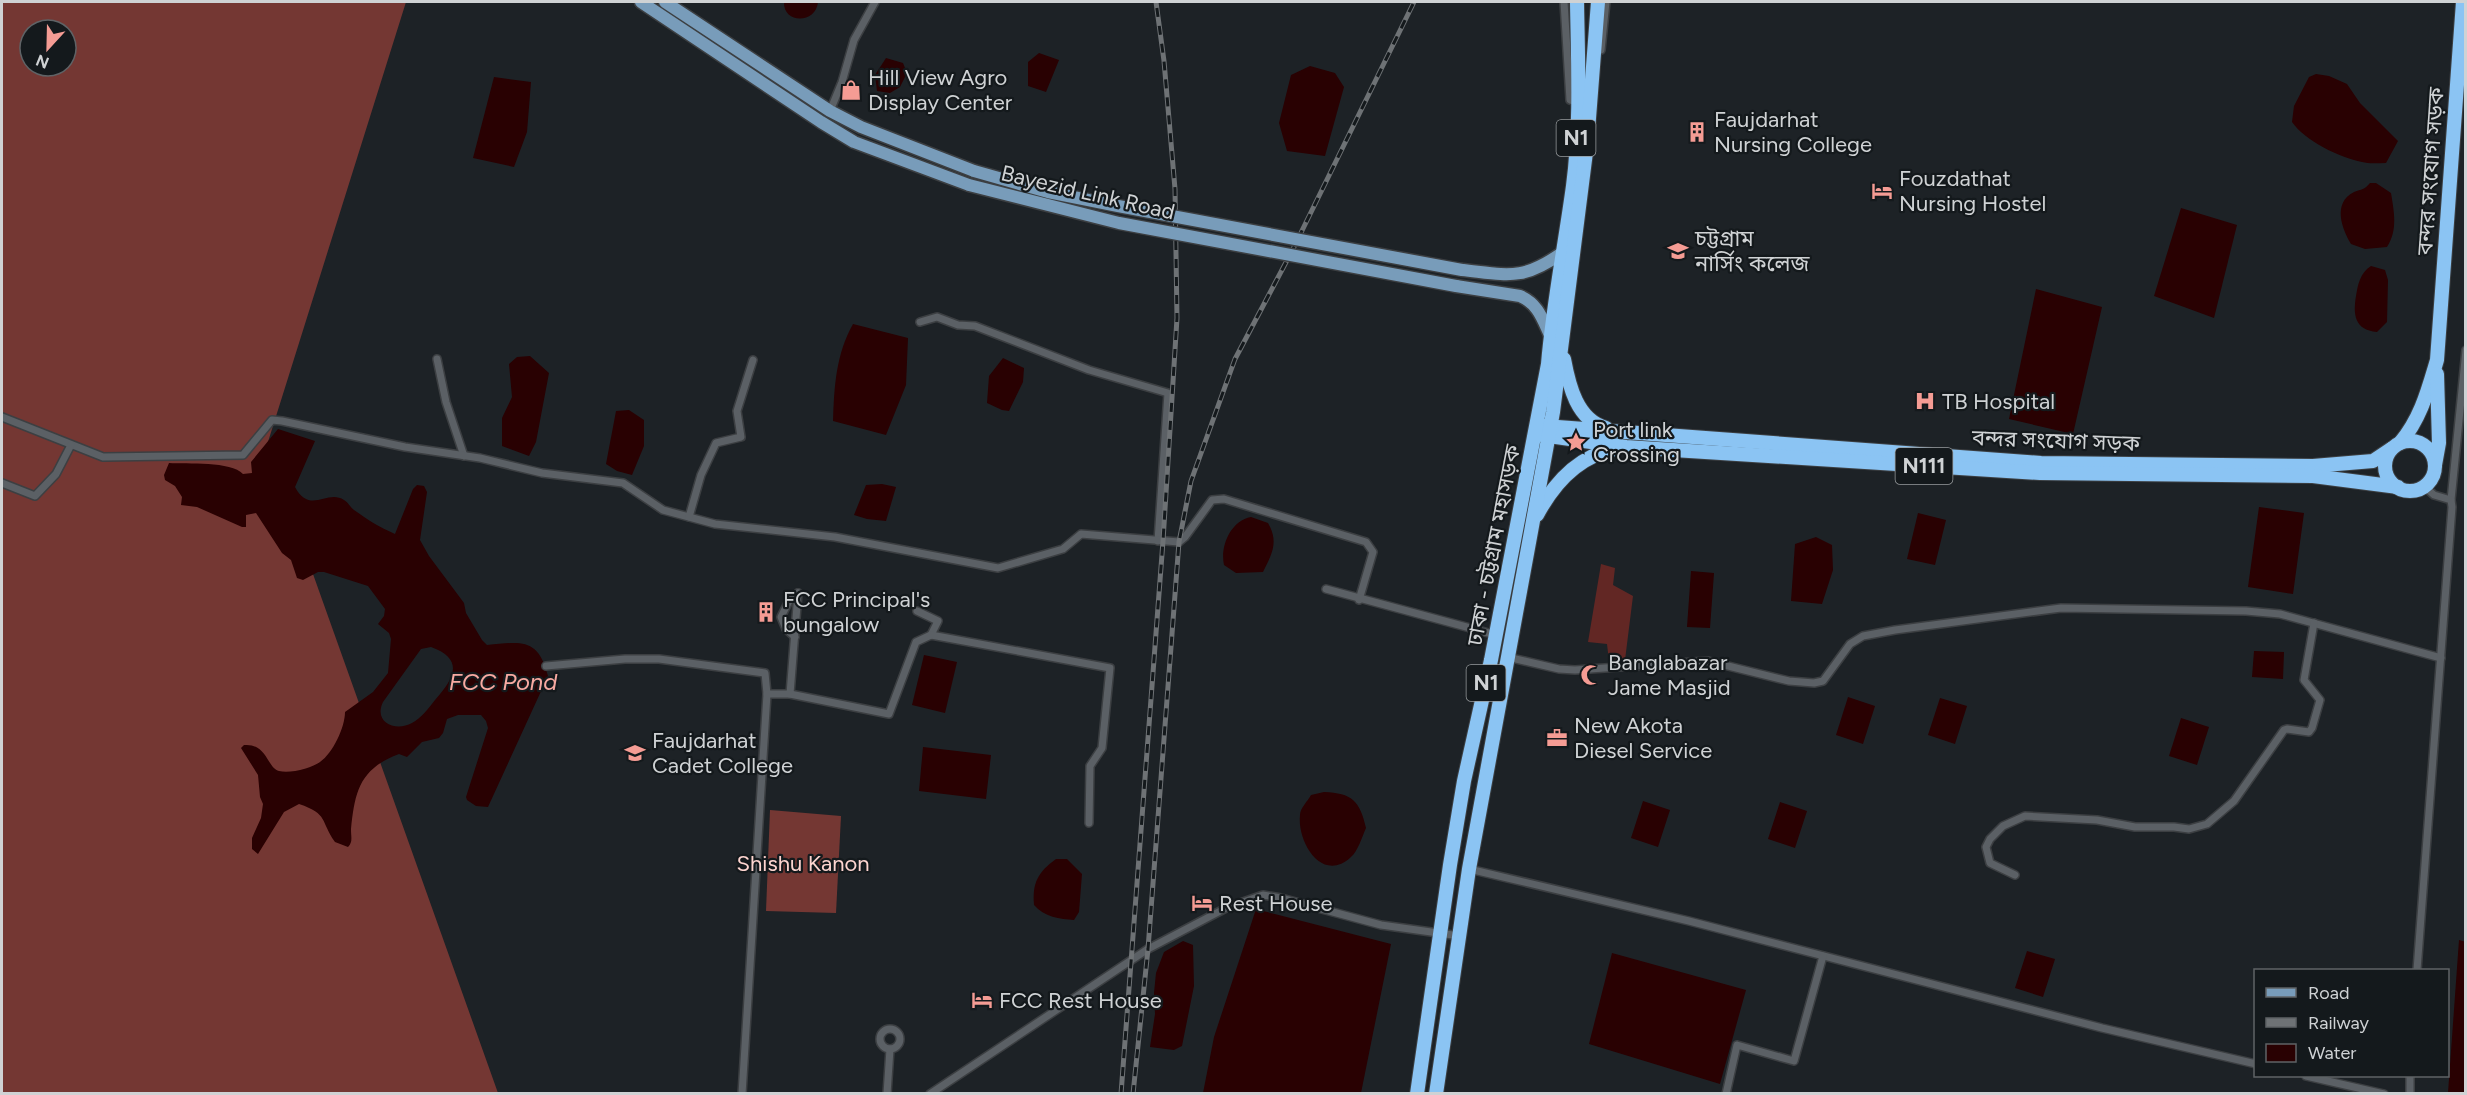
<svg xmlns="http://www.w3.org/2000/svg" width="2467" height="1095" font-family="Figtree,'Noto Sans Bengali',sans-serif">
	<style>
		.green { fill: #622724 }
		.forest { fill: #743733; fill-rule: evenodd }
		.water { fill: #290102; fill-rule: evenodd }
		.lines { fill: none; stroke-linecap: round; stroke-linejoin: round }
		.street-casing { stroke: #3c3f42; stroke-width: 10 }
		.primary-casing { stroke: #3c3f42; stroke-width: 15 }
		.highway-casing { stroke: #3c3f42; stroke-width: 16 }
		.street { stroke: #5b6065; stroke-width: 7 }
		.primary { stroke: #789cba; stroke-width: 12 }
		.highway { stroke: #8bc4f3; stroke-width: 14 }
		.rail-casing { stroke: #6e7275; stroke-width: 5 }
		.rail { stroke: #14191c; stroke-width: 3; stroke-dasharray: 9; stroke-linecap: butt }
		.primary-bridge-casing { stroke: #3c3f42; stroke-width: 15; stroke-linecap: butt }
		.primary-bridge { stroke: #789cba; stroke-width: 12 }
		.labels { text-anchor: middle; stroke-width: 4.5; stroke-linejoin: round; paint-order: stroke }
		.shield { fill: #14191c; stroke: #979a9d; stroke-width: 1.5 }
		.shield-label { font-size: 21px; font-weight: bold; fill: #cfd2d4 }
		.poi-label { font-size: 22px; fill: #cfd2d4; stroke: #14191c; text-anchor: start }
		.street-label { font-size: 22px; fill: #cfd2d4; stroke: #14191c }
		.park-label { font-size: 22px; fill: #fed5d0; stroke: #14191c }
		.water-label { font-size: 24px; font-style: italic; fill: #f7a9a1; stroke: #14191c }
	</style>
	<rect width="100%" height="100%" fill="#1d2226"/>
	<polygon class="green" points="1601,564 1615,568 1613,585 1633,596 1625,660 1609,661 1607,644 1588,642"/>
	<g class="forest">
		<path d="M2,2H406L267,445L498,1093L2,1094ZM30,30H66V66H30Z"/>
		<polygon points="770,810 841,816 836,913 766,911"/>
	</g>
	<g class="water">
		<path d="M784,2H818C816,24 783,24 784,2Z"/>
		<polygon points="1039,53 1059,60 1046,92 1028,86 1028,62"/>
		<polygon points="886,58 903,63 907,73 900,87 890,93 877,91 875,75"/>
		<polygon points="1310,66 1335,73 1344,87 1325,156 1287,151 1279,123 1291,75"/>
		<path d="M2316,74L2329,76L2347,84L2360,103L2398,141L2386,163C2378,163 2369,164 2362,162C2340,158 2304,140 2292,122L2294,106L2309,77Z"/>
		<polygon points="494,77 531,82 527,132 514,167 473,158"/>
		<path d="M2370,183H2376L2391,193C2394,212 2398,230 2387,247L2365,249L2351,244C2342,229 2332,203 2354,192C2362,189 2364,190 2370,183Z"/>
		<polygon points="2181,208 2237,225 2214,318 2154,296"/>
		<path d="M2371,266L2385,270L2388,280L2387,322L2377,332C2354,330 2353,314 2356,296C2358,284 2360,273 2371,266Z"/>
		<polygon points="2036,289 2102,307 2073,434 2009,419"/>
		<path d="M853,324L908,338L906,385L886,435L833,421C834,387 836,354 853,324Z"/>
		<polygon points="530,356 549,373 536,442 529,456 502,446 502,418 512,397 509,364 517,357"/>
		<polygon points="1003,358 1024,368 1023,382 1009,411 1002,410 987,403 989,376"/>
		<polygon points="629,410 644,420 644,446 632,475 617,471 606,464 616,411"/>
		<path d="M278,429L315,441L295,487C310,515 327,489 344,500C348,502 350,507 354,510C368,520 379,527 395,534L413,489L417,485L424,486L427,492L420,540L429,556L464,603L466,613L482,640L487,645C521,642 538,637 548,676L488,807L476,806L467,800L466,797L488,728L486,721L481,715H458L447,719L443,733L439,738L422,742L407,757L399,754C359,769 355,792 351,829C351,837 353,842 348,847L335,842C320,821 329,814 299,804L284,812L258,854L252,849V838L261,818L263,804L260,797L258,775L241,748L244,745C267,743 267,768 279,771C290,774 312,768 320,762C333,753 345,727 345,712L373,692L388,673L391,639L389,633L378,624L384,616L385,609L368,586L324,572H318L303,580L297,578L291,560L282,553L256,513L246,515V527H242L197,507L181,505L182,497L175,486L165,480L164,475L169,463C187,464 231,461 243,474L252,473L251,462ZM431,647C465,659 454,679 435,700C429,708 421,718 412,723C396,732 373,723 383,702L421,649Z"/>
		<polygon points="882,484 896,487 886,521 867,519 854,515 866,485"/>
		<polygon points="2259,507 2304,513 2293,594 2248,587"/>
		<polygon points="1918,513 1946,520 1935,565 1907,559"/>
		<path d="M1251,517L1268,523C1279,542 1272,554 1263,572L1236,573L1224,565C1220,547 1230,521 1251,517Z"/>
		<polygon points="1816,537 1832,545 1833,570 1822,604 1791,601 1795,544"/>
		<polygon points="1691,571 1714,573 1710,628 1687,627"/>
		<polygon points="2254,651 2284,652 2283,679 2252,677"/>
		<polygon points="924,655 957,662 945,713 912,705"/>
		<polygon points="1848,697 1875,706 1863,744 1836,735"/>
		<polygon points="1940,698 1967,706 1955,744 1928,735"/>
		<polygon points="2181,718 2209,727 2197,765 2169,756"/>
		<polygon points="923,747 991,755 986,799 919,791"/>
		<path d="M1324,792C1352,793 1360,801 1366,828C1362,837 1358,851 1351,857C1322,884 1297,842 1300,815C1300,808 1308,801 1311,795Z"/>
		<polygon points="1643,801 1670,810 1658,847 1631,838"/>
		<polygon points="1780,802 1807,811 1795,848 1768,839"/>
		<path d="M1056,859H1067L1082,874L1079,912L1074,920C1060,919 1044,917 1034,905C1032,883 1038,872 1056,859Z"/>
		<polygon points="1256,909 1391,944 1361,1093 1203,1093 1214,1037"/>
		<polygon points="2459,940 2466,942 2465,1093 2448,1093"/>
		<polygon points="1183,941 1193,945 1194,986 1182,1046 1174,1050 1150,1047 1155,1014 1154,993 1156,973 1164,952"/>
		<polygon points="2027,951 2055,959 2043,997 2015,988"/>
		<polygon points="1612,953 1746,990 1720,1084 1589,1044"/>
	</g>
	<g class="lines">
		<g class="street-casing">
			<g id="street">
				<polyline points="1564,2 1570,100 1579,102"/>
				<polyline points="1601,50 1606,2"/>
				<polyline points="830,111 842,82 854,40 875,2"/>
				<polyline points="920,322 937,317 958,325 975,326 1089,370 1168,393 1158,541"/>
				<polyline points="437,359 446,402 464,456"/>
				<polyline points="2,417 103,457 243,455 272,420 282,421 405,447 480,458 542,473 623,483 663,510 715,524 835,537 998,568 1063,549 1081,534 1179,542 1185,537 1212,500 1224,499 1366,542 1373,552 1359,600"/>
				<polyline points="2,483 35,496 56,474 71,445"/>
				<polyline points="2451,500 2466,350"/>
				<polyline points="689,517 701,475 716,443 741,437 737,411 753,360"/>
				<polyline points="1326,589 1496,635"/>
				<polyline points="917,611 938,621 931,635"/>
				<polyline points="795,637 786,629 781,617 789,601 798,593"/>
				<polyline points="1507,657 1559,669 1575,670 1708,661 1789,681 1814,683 1823,681 1850,644 1863,636 1895,630 2061,608 2246,611 2280,614 2441,658"/>
				<polyline points="546,666 625,659 659,659 765,673 767,694"/>
				<polyline points="790,694 798,593"/>
				<polyline points="1469,869 1689,921 2102,1028 2256,1064"/>
				<polyline points="2015,875 1990,863 1986,847 1990,839 2003,826 2025,816 2097,820 2135,827 2174,827 2189,829 2207,824 2234,801 2284,730 2287,729 2309,732 2312,728 2320,700 2304,680 2314,623"/>
				<polyline points="2417,970 2452,507 2451,500 2434,495 2424,486"/>
				<circle cx="890" cy="1039" r="10"/>
				<polyline points="2306,1076 2384,1094"/>
				<polyline points="742,1094 767,694 790,694 889,714 916,642 931,635 1110,668 1102,748 1090,766 1089,823"/>
				<polyline points="887,1094 890,1049"/>
				<polyline points="930,1094 1148,949 1226,908 1263,895 1281,898 1381,925 1460,936"/>
				<polyline points="1726,1094 1737,1045 1794,1061 1823,956"/>
				<polyline points="2410,1094 2410,1076"/>
			</g>
		</g>
		<g class="primary-casing">
			<g id="primary">
				<polyline points="641,2 821,122 854,142 969,185"/>
				<polyline points="665,2 830,111 861,127 974,171"/>
				<path d="M1462,270C1509,275 1522,281 1562,253"/>
				<path d="M1456,286L1520,296C1538,304 1542,318 1550,335"/>
			</g>
		</g>
		<g class="highway-casing">
			<g id="highway">
				<path d="M1564,359C1569,386 1577,420 1606,428"/>
				<polyline points="1544,426 2041,463 2313,466 2373,461 2391,449"/>
				<polyline points="1542,435 1626,447 2040,473 2313,476 2398,487"/>
				<circle cx="2410" cy="466" r="25"/>
				<path d="M2400,443C2421,418 2428,390 2437,360L2463,2"/>
				<polyline points="2435,465 2439,443 2437,374"/>
				<path d="M1537,515C1554,483 1578,456 1615,449"/>
				<path d="M1417,1094L1450,865L1464,781L1491,660L1548,364C1553,304 1565,245 1573,186C1581,125 1578,63 1577,2"/>
				<polyline points="1436,1094 1469,869 1553,412 1587,144 1598,2"/>
			</g>
		</g>
		<use href="#street" class="street"/>
		<use href="#primary" class="primary"/>
		<use href="#highway" class="highway"/>
		<g class="rail-casing">
			<g id="rail">
				<polyline points="1121,1094 1163,541 1177,318 1175,189 1164,61 1156,2"/>
				<polyline points="1133,1094 1148,949 1179,542 1191,481 1235,359 1293,249 1414,2"/>
			</g>
		</g>
		<use href="#rail" class="rail"/>
		<g class="primary-bridge-casing">
			<g id="primary-bridge">
				<polyline points="974,171 1048,192 1118,206 1462,270"/>
				<polyline points="969,185 1119,223 1456,286"/>
			</g>
		</g>
		<use href="#primary-bridge" class="primary-bridge"/>
	</g>
	<defs>
		<g id="shop-bare" transform="scale(1.62)"><path d="M-5-2.5h2.3a2.7 3.5 0 0 1 5.4 0H5L5.5 6h-11ZM-1.5-2.5h3a1.5 2.3 0 0 0-3 0Z" fill="#f59c94" stroke="#14191c" stroke-width="2.5" paint-order="stroke"/></g>
		<g id="building-bare" transform="scale(1.62)"><path d="M-4-6H4V6H1V3H-1V6H-4ZM-2.5-4.3h1.7v1.8h-1.7ZM.8-4.3h1.7v1.8H.8ZM-2.5-1h1.7V.8h-1.7ZM.8-1h1.7V.8H.8Z" fill="#f59c94" stroke="#14191c" stroke-width="2.5" paint-order="stroke"/></g>
		<g id="hotel-bare" transform="scale(1.62)"><path d="M-6-4.5h1.5V1H6V5H4.5V3h-9V5H-6ZM-4 0a1.8 1.8 0 1 1 3.6 0ZM.5 0V-2.5h3Q6-2.5 6 0Z" fill="#f59c94" stroke="#14191c" stroke-width="2.5" paint-order="stroke"/></g>
		<g id="university-bare" transform="scale(1.62)"><path d="M0-5L7-2L0 1L-7-2ZM-4 1L0 2.5L4 1V4Q0 6-4 4Z" fill="#f59c94" stroke="#14191c" stroke-width="2.5" paint-order="stroke"/></g>
		<g id="hospital-bare" transform="scale(1.62)"><path d="M-5-5h3v3.5h4V-5h3V5h-3V1.5h-4V5h-3Z" fill="#f59c94" stroke="#14191c" stroke-width="2.5" paint-order="stroke"/></g>
		<g id="sight-bare" transform="scale(1.62)"><path d="M0-6L1.8-2.2L6-1.7L2.9 1.2L3.7 5.4L0 3.3L-3.7 5.4L-2.9 1.2L-6-1.7L-1.8-2.2Z" fill="#f59c94" stroke="#14191c" stroke-width="2.5" paint-order="stroke"/></g>
		<g id="mosque-bare" transform="scale(1.62)"><path d="M3.5-4.9A6 6 0 1 0 3.5 4.9A5 5 0 1 1 3.5-4.9Z" fill="#f59c94" stroke="#14191c" stroke-width="2.5" paint-order="stroke"/></g>
		<g id="office-bare" transform="scale(1.62)"><path d="M-6-3h4V-5.5h4V-3h4V5H-6ZM-1-4.5V-3h2v-1.5ZM-6 0V1H6V0Z" fill="#f59c94" stroke="#14191c" stroke-width="2.5" paint-order="stroke"/></g>
	</defs>
	<g fill-rule="evenodd">
		<use href="#shop-bare" x="851" y="90"/>
		<use href="#building-bare" x="1697" y="132"/>
		<use href="#hotel-bare" x="1882" y="191"/>
		<use href="#university-bare" x="1678" y="251"/>
		<use href="#hospital-bare" x="1925" y="401"/>
		<use href="#sight-bare" x="1576" y="442"/>
		<use href="#building-bare" x="766" y="612"/>
		<use href="#mosque-bare" x="1591" y="675"/>
		<use href="#office-bare" x="1557" y="738"/>
		<use href="#university-bare" x="635" y="753"/>
		<use href="#hotel-bare" x="1202" y="903"/>
		<use href="#hotel-bare" x="982" y="1000"/>
	</g>
	<g class="labels">
		<g class="shield">
			<rect x="1556.5" y="120" width="39" height="36" rx="4.5"/>
			<rect x="1895.5" y="448" width="57" height="36" rx="4.5"/>
			<rect x="1466.5" y="665" width="39" height="36" rx="4.5"/>
		</g>
		<g class="shield-label">
			<text x="1576" y="145">N1</text>
			<text x="1924" y="473">N111</text>
			<text x="1486" y="690">N1</text>
		</g>
		<g class="poi-label">
			<text x="868" y="85">Hill View Agro<tspan x="868" dy="25">Display Center</tspan></text>
			<text x="1714" y="127">Faujdarhat<tspan x="1714" dy="25">Nursing College</tspan></text>
			<text x="1899" y="186">Fouzdathat<tspan x="1899" dy="25">Nursing Hostel</tspan></text>
			<text x="1695" y="246">চট্টগ্রাম<tspan x="1695" dy="25">নার্সিং কলেজ</tspan></text>
			<text x="1942" y="409">TB Hospital</text>
			<text x="1593" y="437">Port link<tspan x="1593" dy="25">Crossing</tspan></text>
			<text x="783" y="607">FCC Principal's<tspan x="783" dy="25">bungalow</tspan></text>
			<text x="1608" y="670">Banglabazar<tspan x="1608" dy="25">Jame Masjid</tspan></text>
			<text x="1574" y="733">New Akota<tspan x="1574" dy="25">Diesel Service</tspan></text>
			<text x="652" y="748">Faujdarhat<tspan x="652" dy="25">Cadet College</tspan></text>
			<text x="1219" y="911">Rest House</text>
			<text x="999" y="1008">FCC Rest House</text>
		</g>
		<g class="street-label">
			<text transform="translate(2430 171) rotate(-86)" y="8">বন্দর সংযোগ সড়ক</text>
			<text transform="translate(1088 192) rotate(13)" y="8">Bayezid Link Road</text>
			<text transform="translate(2056 440) rotate(2)" y="8">বন্দর সংযোগ সড়ক</text>
			<text transform="translate(1493 545) rotate(-79)" y="8">ঢাকা - চট্টগ্রাম মহাসড়ক</text>
		</g>
		<g class="park-label">
			<text x="803" y="871">Shishu Kanon</text>
		</g>
		<g class="water-label">
			<text x="503" y="690">FCC Pond</text>
		</g>
	</g>
	<rect width="2467" height="1095" fill="none" stroke="#cfd2d4" stroke-width="6"/>
	<rect x="2254" y="969" width="195" height="108" fill="#14191c" stroke="#5f6366" stroke-width="1.5"/>
	<rect x="2266" y="988" width="30" height="9" fill="#789cba" stroke="#5f6366" stroke-width="1.5"/>
	<text x="2308" y="999" font-size="18" fill="#cfd2d4">Road</text>
	<rect x="2266" y="1018" width="30" height="9" fill="#6e7275" stroke="#5f6366" stroke-width="1.5"/>
	<text x="2308" y="1029" font-size="18" fill="#cfd2d4">Railway</text>
	<rect x="2266" y="1044" width="30" height="18" fill="#290102" stroke="#5f6366" stroke-width="1.5"/>
	<text x="2308" y="1059" font-size="18" fill="#cfd2d4">Water</text>
	<g transform="translate(48 48) rotate(202)"><circle r="28" fill="#14191c" stroke="#5f6366" stroke-width="1.5"/>
	<path d="M0-4.5L10 22L0 15L-10 22Z" fill="#f59c94"/>
	<text y="-9" font-size="16" font-weight="bold" text-anchor="middle" fill="#cfd2d4">N</text>
	</g>
</svg>
